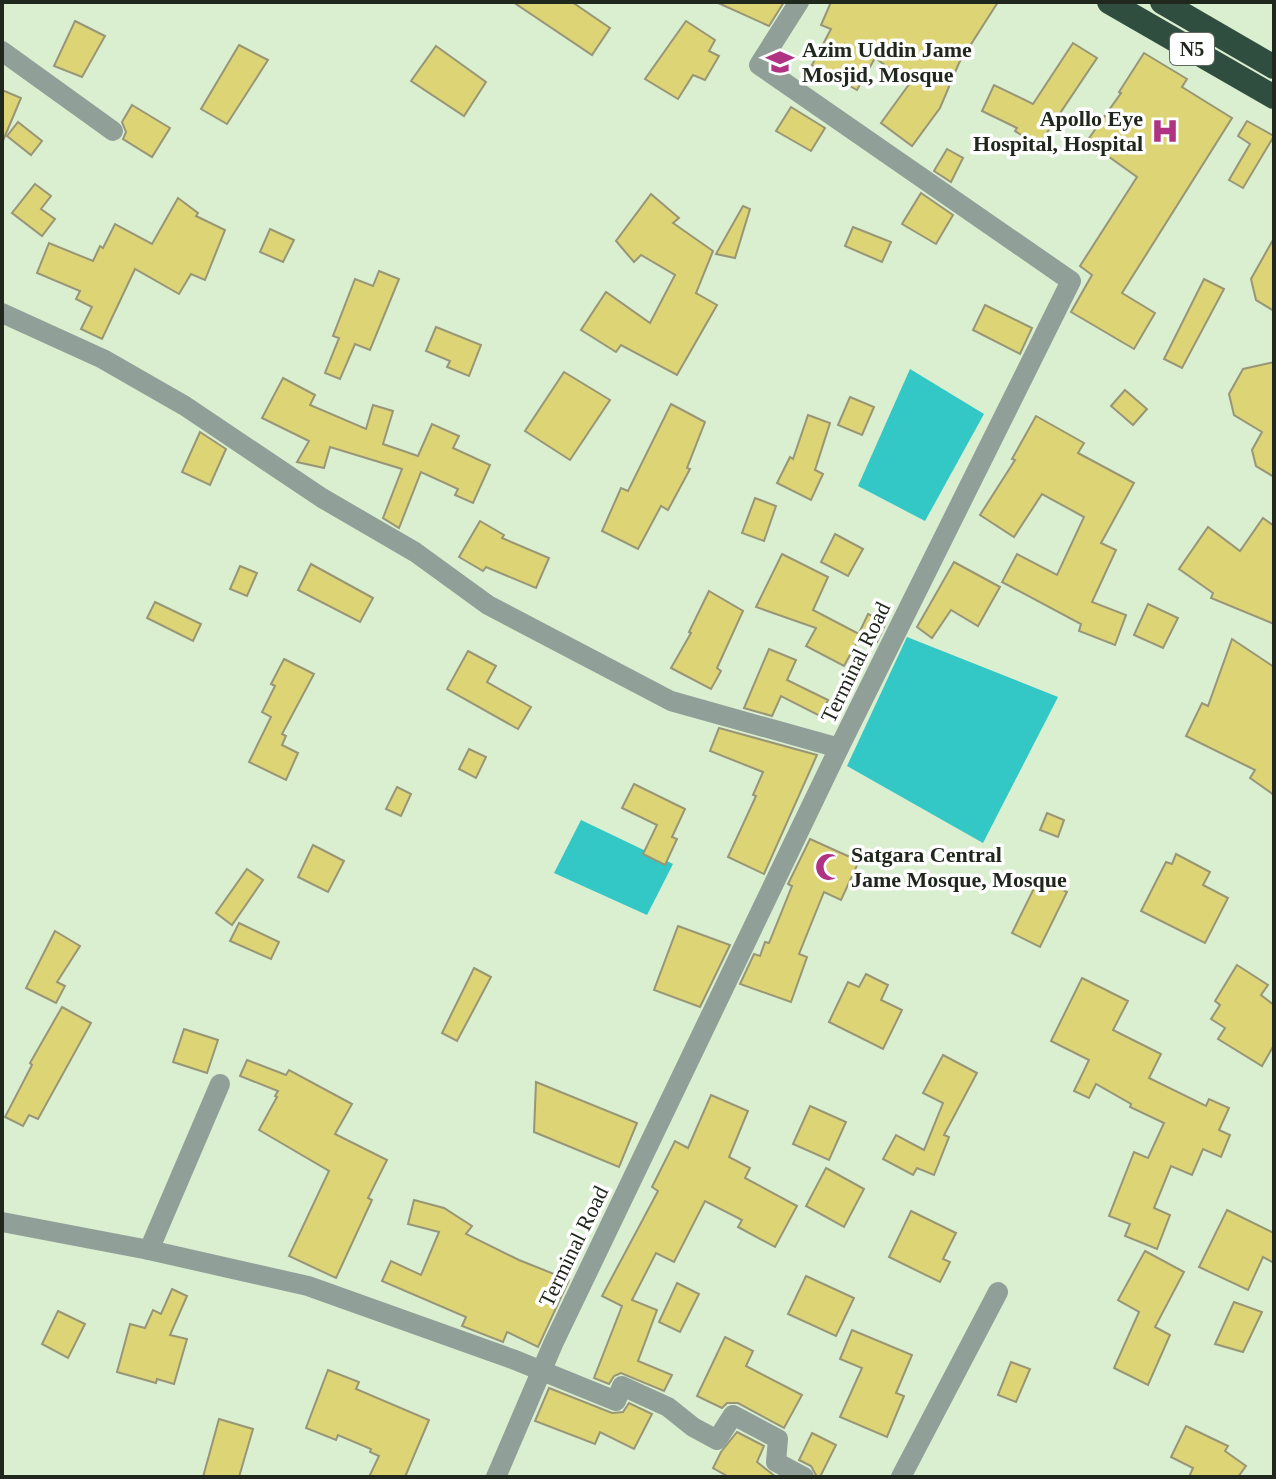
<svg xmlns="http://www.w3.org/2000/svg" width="1276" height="1479" font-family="'Times New Roman',serif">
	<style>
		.water { fill: #33c7c6 }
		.building { fill: #dcd475; stroke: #989676; stroke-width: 2 }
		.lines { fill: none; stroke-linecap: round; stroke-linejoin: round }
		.minor { stroke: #909f97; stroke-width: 20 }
		.highway { stroke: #2f4e40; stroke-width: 24 }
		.labels { text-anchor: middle; stroke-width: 7; stroke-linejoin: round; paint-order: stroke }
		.shield { fill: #fff; stroke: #636860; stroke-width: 2 }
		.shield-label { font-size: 20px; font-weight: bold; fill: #20271c }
		.poi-label { font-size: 22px; font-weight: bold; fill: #20271c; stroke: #fff; text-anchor: start }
		.street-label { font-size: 22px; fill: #20271c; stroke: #fff }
	</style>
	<rect width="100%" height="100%" fill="#daeed0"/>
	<g class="water">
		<polygon points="910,369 984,414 925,521 858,486"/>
		<polygon points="907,637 1058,697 983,843 847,766"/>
		<polygon points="581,820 673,864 647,915 554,873"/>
	</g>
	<g class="building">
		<polygon points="513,2 572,2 610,28 592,55"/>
		<polygon points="716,2 784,2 769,26"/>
		<polygon points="831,2 998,2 959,63 940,108 912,146 881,123 910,83 875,58 857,90 812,65 831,29 821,25"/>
		<polygon points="75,21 105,36 82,77 54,66"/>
		<polygon points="686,21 715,40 709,51 719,56 705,80 693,75 678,99 645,79"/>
		<polygon points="1073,43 1097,58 1038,146 1015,131 1017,128 982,111 994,85 1033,104"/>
		<polygon points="239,45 268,60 227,124 201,109"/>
		<polygon points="436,46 486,82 464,116 411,81"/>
		<polygon points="1144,53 1187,79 1182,87 1232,118 1122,293 1155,313 1134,349 1071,312 1092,275 1080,266 1137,177 1087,141 1121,93 1119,92"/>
		<polygon points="2,90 21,98 2,143"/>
		<polygon points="132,105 170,128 152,157 123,139 126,132 122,122"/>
		<polygon points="791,107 825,128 811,151 776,131"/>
		<polygon points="1247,121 1274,136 1243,188 1229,180 1250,144 1238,136"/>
		<polygon points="18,122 42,141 31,155 7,136"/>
		<polygon points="947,149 963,158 951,182 934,171"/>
		<polygon points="35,184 51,196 41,209 55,219 42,236 12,213"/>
		<polygon points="921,193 953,215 936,244 902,224"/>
		<polygon points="651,194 679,218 673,223 713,251 696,293 717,305 677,375 621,345 616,352 581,330 606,292 650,323 675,275 641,255 634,262 616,241"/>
		<polygon points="178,198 198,213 196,216 225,230 205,280 191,274 179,294 135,269 102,339 81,329 92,307 76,299 80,291 37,273 49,243 93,261 100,246 103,248 115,224 152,244"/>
		<polygon points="743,206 750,209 735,258 716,254"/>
		<polygon points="853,227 891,242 882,262 845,246"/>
		<polygon points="270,229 294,240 283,262 260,252"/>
		<polygon points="1274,238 1274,311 1256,300 1251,279"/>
		<polygon points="379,271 399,279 370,350 355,344 340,379 325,373 339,338 333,336 355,279 373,286"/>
		<polygon points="1204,279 1224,289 1182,368 1164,359"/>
		<polygon points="985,305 1032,328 1020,354 973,330"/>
		<polygon points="436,327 481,345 469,376 447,367 450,361 426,351"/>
		<polygon points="1274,362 1274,477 1256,466 1252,450 1262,432 1234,415 1229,394 1243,369"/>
		<polygon points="564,372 610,400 570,460 525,431"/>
		<polygon points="283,378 315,395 310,405 366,429 373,405 393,411 383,444 418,456 432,424 459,436 453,448 490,465 473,503 455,495 458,489 421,472 399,528 383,518 402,469 330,447 324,468 297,462 309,441 262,418"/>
		<polygon points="1125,390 1147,409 1133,425 1111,406"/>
		<polygon points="850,397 874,407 862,435 838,425"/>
		<polygon points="671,404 705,422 687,468 690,469 668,510 661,506 638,549 602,531 621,488 628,491"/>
		<polygon points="808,415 830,423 815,470 823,474 811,500 777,483 790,457 793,459"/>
		<polygon points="1036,416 1084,443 1078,453 1134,483 1101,543 1116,550 1092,602 1126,615 1115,645 1079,631 1081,624 1002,582 1017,554 1057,575 1084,517 1042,494 1014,537 980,515 1015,460 1012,459"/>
		<polygon points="200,432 226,449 210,485 182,472"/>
		<polygon points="755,498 776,506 764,541 742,533"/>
		<polygon points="1263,518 1274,526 1274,624 1211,598 1213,593 1179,569 1208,527 1240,551"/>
		<polygon points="480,521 504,535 502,538 549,558 536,588 486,567 483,571 459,557"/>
		<polygon points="835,534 863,549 848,576 821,562"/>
		<polygon points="782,554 828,577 813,610 861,635 844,666 806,646 816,628 756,607"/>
		<polygon points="954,562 1000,587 978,626 951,610 932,638 917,627"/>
		<polygon points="311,564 373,598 360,622 298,590"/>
		<polygon points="240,566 257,573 247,596 230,589"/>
		<polygon points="709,591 743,611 717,668 721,671 711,689 671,668 691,633 689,632"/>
		<polygon points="155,602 201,624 193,641 147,618"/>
		<polygon points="1148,604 1178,618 1163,648 1134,635"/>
		<polygon points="868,614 886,623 877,642 859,633"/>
		<polygon points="1232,639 1274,667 1274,795 1250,778 1255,770 1186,736 1202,703 1208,706"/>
		<polygon points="769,649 796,660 787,680 828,700 820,716 781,696 772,716 744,708"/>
		<polygon points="468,651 496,666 487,682 531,707 518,729 447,689"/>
		<polygon points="284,659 314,674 282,734 286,736 282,745 298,753 286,780 249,762 271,717 262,712 275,686 271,684"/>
		<polygon points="719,728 817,755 764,874 728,857 756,796 753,795 763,772 710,751"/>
		<polygon points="469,749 486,757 476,778 459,769"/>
		<polygon points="634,784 685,809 672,837 677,839 665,865 643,854 657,825 622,808"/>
		<polygon points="397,787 411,794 401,816 386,809"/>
		<polygon points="1047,813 1064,820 1058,837 1040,830"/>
		<polygon points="810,839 859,861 841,900 824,892 799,954 807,957 791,1002 740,984 754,954 760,956 765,942 769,943 792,886 788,884"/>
		<polygon points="313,845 344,861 328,892 298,877"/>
		<polygon points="1176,854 1210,872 1203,885 1228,898 1205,943 1141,911 1166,862 1172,864"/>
		<polygon points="247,869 263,880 232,925 216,913"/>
		<polygon points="1039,878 1067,892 1040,947 1012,933"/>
		<polygon points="239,923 279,942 271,959 230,941"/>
		<polygon points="678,926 730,945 700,1007 654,990"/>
		<polygon points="55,931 80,946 57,982 65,986 56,1003 26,988"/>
		<polygon points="1237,965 1268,985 1261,995 1274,1005 1274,1045 1262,1066 1218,1039 1225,1028 1211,1019 1220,1005 1215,1001"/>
		<polygon points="474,968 491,977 457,1041 442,1033"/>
		<polygon points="866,974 888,985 881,1000 902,1010 883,1049 829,1022 848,982 859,987"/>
		<polygon points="1082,978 1128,1001 1113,1030 1161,1054 1149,1078 1206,1106 1209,1099 1229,1108 1219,1130 1230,1135 1221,1157 1203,1149 1192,1175 1171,1166 1154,1208 1170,1215 1157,1249 1125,1236 1130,1224 1109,1216 1134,1152 1148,1158 1164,1123 1130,1107 1131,1104 1096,1084 1089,1098 1074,1091 1089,1060 1051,1041"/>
		<polygon points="62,1007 91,1023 38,1119 29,1115 23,1126 5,1117 32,1065 30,1063"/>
		<polygon points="184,1029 218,1040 207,1073 173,1062"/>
		<polygon points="943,1055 977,1073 944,1135 949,1137 934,1175 917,1168 913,1175 883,1159 896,1135 924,1150 943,1103 923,1093"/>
		<polygon points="247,1060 286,1075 289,1070 352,1104 335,1134 387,1160 368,1198 372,1200 336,1278 289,1256 329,1171 259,1130 277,1097 275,1096 278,1091 240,1076"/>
		<polygon points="536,1082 637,1123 619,1167 534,1132"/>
		<polygon points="711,1095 748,1111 729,1157 750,1168 745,1178 797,1206 775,1247 738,1227 742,1220 705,1201 674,1262 656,1253 632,1300 657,1310 638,1361 672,1375 664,1391 621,1373 614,1376 609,1384 594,1378 622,1306 602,1296 658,1191 652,1187 675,1141 688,1148"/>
		<polygon points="810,1106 846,1122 829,1160 793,1144"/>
		<polygon points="826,1168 864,1189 844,1227 806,1206"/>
		<polygon points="414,1200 444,1208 472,1226 466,1234 519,1260 569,1280 538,1347 507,1332 503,1342 462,1326 466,1317 382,1281 391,1261 421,1275 439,1232 408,1224"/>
		<polygon points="1227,1210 1274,1233 1274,1263 1263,1257 1248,1290 1199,1267"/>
		<polygon points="911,1211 956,1233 943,1259 950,1262 940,1282 889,1257"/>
		<polygon points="1145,1251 1184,1272 1155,1327 1170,1335 1148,1385 1114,1368 1139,1312 1118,1300"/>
		<polygon points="806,1276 854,1298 836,1336 788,1314"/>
		<polygon points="677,1283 699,1294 680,1332 659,1322"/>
		<polygon points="172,1289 187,1296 170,1335 187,1339 174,1384 157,1379 156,1383 117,1372 130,1324 145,1328 153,1310 161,1314"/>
		<polygon points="1234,1302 1262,1312 1243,1352 1215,1344"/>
		<polygon points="58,1311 85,1324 68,1358 42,1344"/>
		<polygon points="852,1330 912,1355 896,1393 904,1396 887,1437 840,1417 862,1368 840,1359"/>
		<polygon points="725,1337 753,1351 746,1366 802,1395 784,1428 738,1403 727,1403 722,1408 697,1396"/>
		<polygon points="1011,1362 1030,1369 1016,1402 998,1395"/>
		<polygon points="328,1370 359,1382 356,1389 429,1420 405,1477 369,1477 379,1456 370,1452 371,1449 338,1435 336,1440 306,1428"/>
		<polygon points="549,1388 612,1413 623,1412 629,1403 652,1414 634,1449 600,1432 595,1444 535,1421"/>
		<polygon points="219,1419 253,1429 239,1477 203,1477"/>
		<polygon points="1186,1426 1228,1446 1225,1451 1246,1466 1238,1477 1189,1477 1193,1468 1171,1457"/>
		<polygon points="737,1432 764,1446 757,1462 776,1477 729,1477 713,1468 721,1452"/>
		<polygon points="812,1433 836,1445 820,1477 817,1477 811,1466 799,1460"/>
	</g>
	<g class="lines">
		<g class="minor">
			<polyline points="2,51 113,131"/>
			<polyline points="2,313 103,359 185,406 322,498 415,552 488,605 671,701 839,748"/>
			<polyline points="2,1222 149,1250 308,1286 515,1360 616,1401 622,1386 668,1407 693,1427 717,1440 733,1415 778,1439 776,1462 804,1477"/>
			<polyline points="149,1250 220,1084"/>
			<polyline points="496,1477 553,1344 839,748 1071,281 759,65 799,2"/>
			<polyline points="901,1477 998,1292"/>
		</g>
		<g class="highway">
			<polyline points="1109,2 1274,97"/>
			<polyline points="1162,2 1274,67"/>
		</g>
	</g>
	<defs>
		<g id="school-bare" transform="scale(2.16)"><path d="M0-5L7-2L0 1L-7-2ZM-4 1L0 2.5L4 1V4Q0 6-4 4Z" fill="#af3283" stroke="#fff" stroke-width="2.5" paint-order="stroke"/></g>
		<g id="hospital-bare" transform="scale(2.16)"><path d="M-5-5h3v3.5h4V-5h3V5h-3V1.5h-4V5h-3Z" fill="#af3283" stroke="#fff" stroke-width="2.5" paint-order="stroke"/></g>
		<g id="mosque-bare" transform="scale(2.16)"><path d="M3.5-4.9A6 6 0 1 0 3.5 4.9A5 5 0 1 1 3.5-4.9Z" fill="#af3283" stroke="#fff" stroke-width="2.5" paint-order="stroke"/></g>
	</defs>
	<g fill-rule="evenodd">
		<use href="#school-bare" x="780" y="62"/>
		<use href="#hospital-bare" x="1165" y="131"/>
		<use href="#mosque-bare" x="829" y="867"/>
	</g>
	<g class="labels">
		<rect class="shield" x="1170" y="33" width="44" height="32" rx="6"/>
		<g class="shield-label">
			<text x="1192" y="56">N5</text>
		</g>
		<g class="poi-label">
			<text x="802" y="57">Azim Uddin Jame<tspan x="802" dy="25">Mosjid, Mosque</tspan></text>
			<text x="1143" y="126" text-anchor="end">Apollo Eye<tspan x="1143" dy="25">Hospital, Hospital</tspan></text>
			<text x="851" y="862">Satgara Central<tspan x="851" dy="25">Jame Mosque, Mosque</tspan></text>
		</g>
		<g class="street-label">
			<text transform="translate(855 662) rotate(-64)" y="8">Terminal Road</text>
			<text transform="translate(573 1246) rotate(-64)" y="8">Terminal Road</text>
		</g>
	</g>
	<rect width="1276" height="1479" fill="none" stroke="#20271c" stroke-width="8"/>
</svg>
